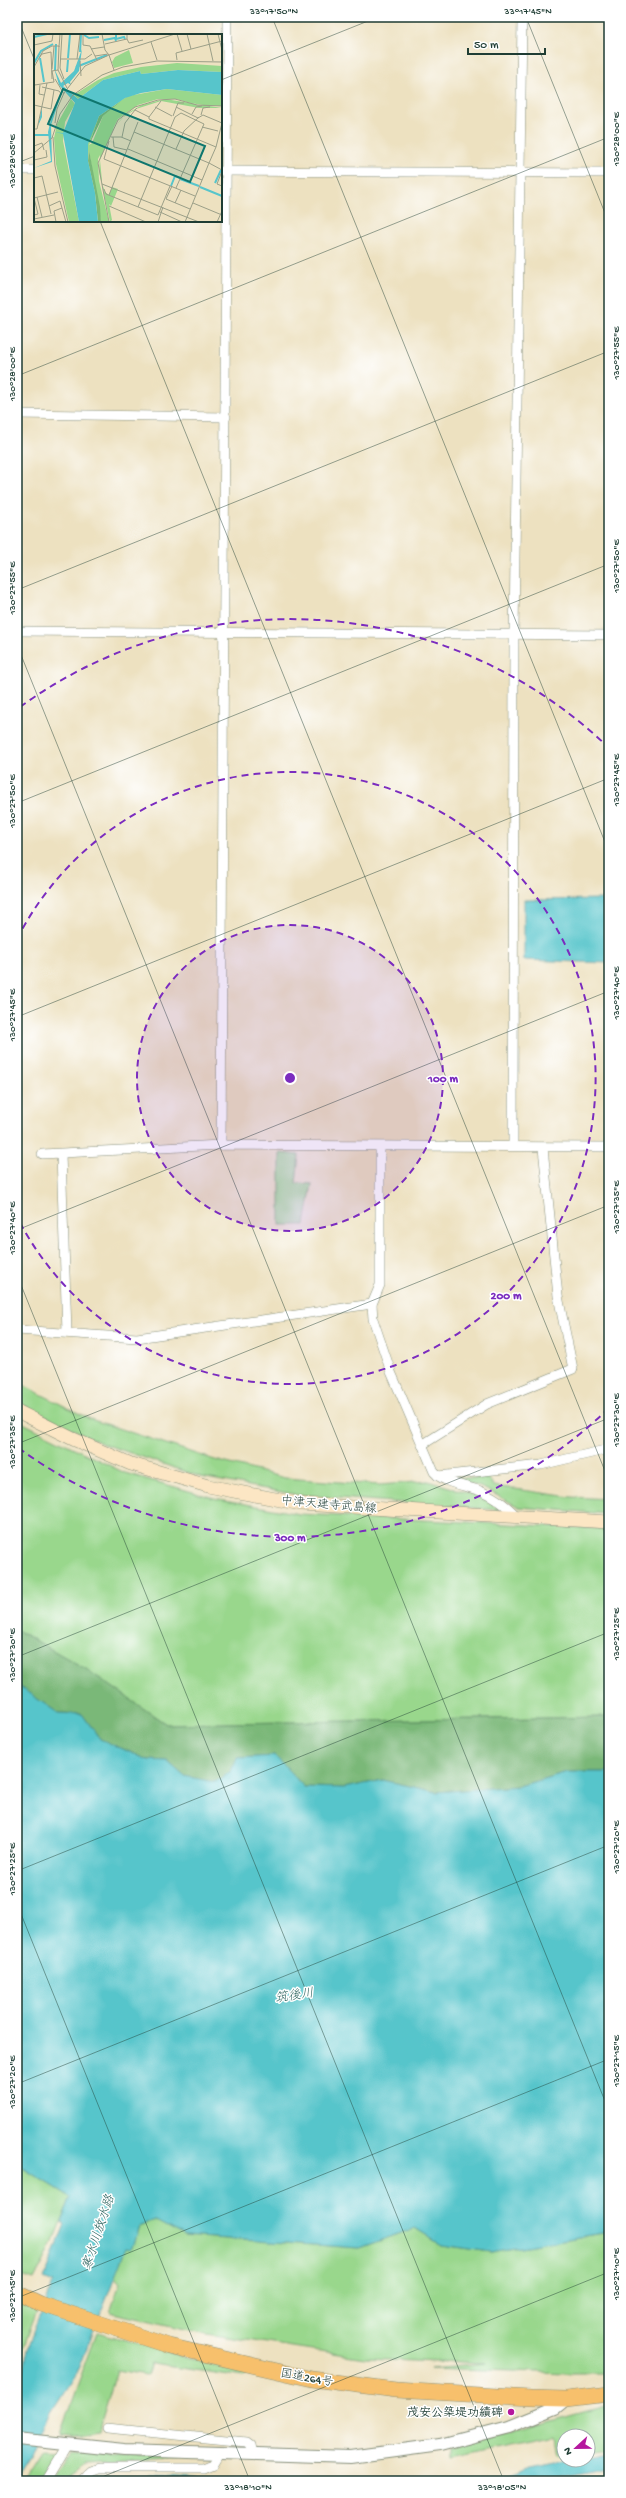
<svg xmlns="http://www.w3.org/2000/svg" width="626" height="2498" font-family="'Gochi Hand','Klee One',sans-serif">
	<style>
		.green { fill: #99d78c; stroke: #5c8a60 }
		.forest { fill: #7ab878; stroke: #4c7a56 }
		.water { fill: #57c5cb; stroke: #3b8180 }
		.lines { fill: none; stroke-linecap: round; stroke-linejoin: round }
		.minor-casing { stroke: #868f7a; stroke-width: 10 }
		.tertiary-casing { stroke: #868f7a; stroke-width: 14 }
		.secondary-casing { stroke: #868f7a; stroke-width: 14 }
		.trunk-casing { stroke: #868f7a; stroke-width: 16 }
		.minor { stroke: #fff; stroke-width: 9 }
		.tertiary { stroke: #fff; stroke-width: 12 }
		.secondary { stroke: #fce6c4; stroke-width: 13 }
		.trunk { stroke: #f7c06c; stroke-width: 15 }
		.ticks { fill: none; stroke: #1f3d34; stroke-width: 1; stroke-opacity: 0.45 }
		.ring { fill: none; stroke: #7b2cbf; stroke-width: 2; stroke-dasharray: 7 5 }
		.poi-dot { fill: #b5179e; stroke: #fff; stroke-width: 1.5 }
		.labels { text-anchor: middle; stroke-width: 3; stroke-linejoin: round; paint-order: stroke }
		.street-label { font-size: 12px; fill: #1f3d34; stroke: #fff }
		.poi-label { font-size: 12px; font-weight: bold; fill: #1f3d34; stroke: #fff; text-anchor: end }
		.water-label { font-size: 13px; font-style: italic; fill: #306661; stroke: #fff }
		.inset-river { fill: none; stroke: #57c5cb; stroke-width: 2 }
		.inset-road { fill: none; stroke: #9b9f88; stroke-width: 1 }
		.view { fill: #0f766e; fill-opacity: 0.15; stroke: #0f766e; stroke-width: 2 }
		.inset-edge { fill: none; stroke: #1f3d34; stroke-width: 2 }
		.centre { fill: #7b2cbf; stroke: #fff; stroke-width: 2 }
		.ring-label { font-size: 12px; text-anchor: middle; font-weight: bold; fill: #7b2cbf; stroke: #fff; stroke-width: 3; stroke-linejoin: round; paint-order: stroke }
		.neatline { fill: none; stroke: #1f3d34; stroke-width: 1.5 }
		.ticks-label { font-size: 10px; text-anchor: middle; fill: #1f3d34 }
	</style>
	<rect width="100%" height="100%" fill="#fff"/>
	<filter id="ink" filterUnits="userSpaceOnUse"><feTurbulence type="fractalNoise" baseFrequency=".025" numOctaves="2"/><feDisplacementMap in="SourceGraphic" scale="8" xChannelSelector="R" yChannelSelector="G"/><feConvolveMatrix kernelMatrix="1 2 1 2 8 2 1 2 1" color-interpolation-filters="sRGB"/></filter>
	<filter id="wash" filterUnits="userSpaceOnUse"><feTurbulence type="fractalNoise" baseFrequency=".012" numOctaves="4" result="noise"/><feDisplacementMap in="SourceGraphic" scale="16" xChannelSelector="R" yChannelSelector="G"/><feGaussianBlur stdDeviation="0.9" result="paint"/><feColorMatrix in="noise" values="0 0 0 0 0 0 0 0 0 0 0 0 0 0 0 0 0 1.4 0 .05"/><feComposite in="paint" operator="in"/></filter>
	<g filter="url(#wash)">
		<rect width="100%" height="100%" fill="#ede1c0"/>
		<g class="green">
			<polygon points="280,1153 299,1155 296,1183 312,1184 305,1225 280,1225"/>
			<polygon points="17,1382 90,1419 215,1460 285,1478 380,1485 428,1481 481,1496 500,1510 298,1495 201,1477 101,1443 17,1402"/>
			<polygon points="17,1420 125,1473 214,1498 299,1514 609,1529 609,1717 166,1724 86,1669 17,1630"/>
			<polygon points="452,1478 488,1478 494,1486 571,1497 609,1499 609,1514 519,1507 483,1488"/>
			<polygon points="17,2164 71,2197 48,2253 34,2280 17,2275"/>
			<polygon points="155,2220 185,2236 359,2248 415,2228 442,2245 491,2252 609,2232 609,2373 566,2373 431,2368 486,2363 365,2358 207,2334 110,2312 120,2283 114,2276 126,2247 131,2249 139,2226"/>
			<polygon points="17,2303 37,2311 17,2365"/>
			<polygon points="97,2332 247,2374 244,2377 151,2364 147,2375 117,2370 98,2432 80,2435 60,2433"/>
			<polygon points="609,2405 609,2450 588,2453 588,2436 564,2436 564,2457 558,2458 555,2437 451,2459 451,2449"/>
			<polygon points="43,2451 57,2452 39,2481 24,2481"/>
			<polygon points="70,2451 195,2458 86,2463 63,2481 51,2481"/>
		</g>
		<polygon class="forest" points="17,1630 86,1669 166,1724 609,1717 609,1772 567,1772 519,1786 436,1792 383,1780 344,1788 304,1787 275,1756 238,1758 231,1771 215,1783 184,1776 167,1761 148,1760 100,1739 82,1714 58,1713 17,1685"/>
		<g class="water">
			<polygon points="609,899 609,963 524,960 524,900"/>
			<polygon points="17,1685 58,1713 82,1714 100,1739 148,1760 167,1761 184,1776 215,1782 231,1771 237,1758 275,1756 304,1787 344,1788 383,1780 436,1792 519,1786 567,1772 609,1772 609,2232 491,2252 442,2245 415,2228 359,2248 185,2236 155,2220 139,2226 131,2249 126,2248 79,2368 50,2414 32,2456 17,2479 17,2408 28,2348 53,2283 44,2279 65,2224 61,2222 71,2197 17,2164"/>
			<polygon points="609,2454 609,2470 550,2481 497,2481 529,2470"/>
			<polygon points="153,2476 216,2481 92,2481 100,2477"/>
		</g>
	</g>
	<g filter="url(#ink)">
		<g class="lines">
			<g class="minor-casing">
				<g id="minor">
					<polyline points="17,170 35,170"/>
					<polyline points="222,171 609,173"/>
					<polyline points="17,414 226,417"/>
					<polyline points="17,631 609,635"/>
					<polyline points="221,1145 227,17"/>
					<polyline points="513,1145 514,634 522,17"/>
					<path d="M380,1147V1285L372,1304L373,1319L391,1372L434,1472C446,1485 467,1485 483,1492C495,1497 510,1508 518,1518"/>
					<polyline points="42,1154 221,1145 609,1147"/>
					<polyline points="61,1154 67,1332"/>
					<polyline points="17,1330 137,1338 372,1304"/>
					<polyline points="422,1445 487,1404 573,1369 558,1296 543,1148"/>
					<polyline points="438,1476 541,1465 609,1449"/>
					<polyline points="107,2428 246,2442 250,2445 252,2454"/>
					<polyline points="46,2481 68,2445"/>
					<polyline points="81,2481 91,2471 100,2468 203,2468 213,2464 220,2452"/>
				</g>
			</g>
			<g class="tertiary-casing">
				<polyline id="tertiary" points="17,2439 124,2450 350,2457 440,2445 509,2427 556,2408 567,2399"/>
			</g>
			<g class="secondary-casing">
				<polyline id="secondary" points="17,1411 73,1439 131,1464 208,1486 301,1504 609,1522"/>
			</g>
			<g class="trunk-casing">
				<polyline id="trunk" points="17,2293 41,2304 169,2346 312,2379 396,2390 530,2398 567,2399 609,2394"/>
			</g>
			<use href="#minor" class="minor"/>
			<use href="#tertiary" class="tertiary"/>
			<use href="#secondary" class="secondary"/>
			<use href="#trunk" class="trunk"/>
		</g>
	</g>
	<path class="ticks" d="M17,17L35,61M272,17L609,852M526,17L609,223M221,80L378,17M17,163L35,156M100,221L609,1481M17,376L609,137M17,590L609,351M17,645L609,2111M17,803L609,564M17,1017L609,778M17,1230L609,991M17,1275L504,2481M17,1444L609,1205M17,1657L609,1418M17,1871L609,1632M17,1904L250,2481M17,2084L609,1845M17,2298L609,2059M92,2481L609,2272"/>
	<circle cx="290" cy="1078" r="153" fill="#7b2cbf" fill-opacity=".12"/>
	<g class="ring">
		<circle cx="290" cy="1078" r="153"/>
		<path d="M17 939A306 306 0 1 1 17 1217"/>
		<path d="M609 1408A459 459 0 0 1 20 1449M20 707A459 459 0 0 1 609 748"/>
	</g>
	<circle class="poi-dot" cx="511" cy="2412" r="4"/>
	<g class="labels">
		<g class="street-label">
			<text transform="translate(329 1504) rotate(5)" y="4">中津天建寺武島線</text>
			<text transform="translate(307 2377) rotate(10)" y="4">国道264号</text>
		</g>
		<g class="poi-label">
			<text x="503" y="2416">茂安公築堤功績碑</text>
		</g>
		<g class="water-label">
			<text transform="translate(294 1994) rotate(-8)" y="5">筑後川</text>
			<text transform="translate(97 2232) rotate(-72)" y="5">寒水川放水路</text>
		</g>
	</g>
	<g transform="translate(34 34)">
		<rect width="188" height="188" fill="#ede1c0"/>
		<path d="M95,16L99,29L80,34L78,28L81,23ZM143,29L188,32V38L144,36L107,40L106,37L69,46L44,65L40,61L64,46L80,39L107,33ZM133,55L188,61V72L164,71L142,65H124L104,71L84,85L64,125L65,147L75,188H67L55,116L54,127L61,159V170L52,128V114L61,86L70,77L94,62ZM86,67L69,82L58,109L55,111L65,82ZM37,65L41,70L31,88L29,107L45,188H35L22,130L20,104L23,90ZM131,65L188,74H165L127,67L102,75L88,84L80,94L66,126L68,147H67L71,158L75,161L78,153L84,155L77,172L75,170L78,186L76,188L65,137L66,121L79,95L92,80L108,71Z" fill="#99d78c" fill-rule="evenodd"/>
		<path d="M87,67L69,82L55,111L65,82ZM55,116L66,173L67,188H64L61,159L54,127Z" fill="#7ab878"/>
		<path d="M48,15L45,37L36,48L37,51L34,49L29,52L44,65L69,46L106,37L107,40L144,36L188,38V61L133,55L107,59L91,64L65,82L54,110V127L61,159L64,188H45L29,100L21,98L29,99L41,69L25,51L20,34L27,49L40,37ZM27,61L17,91L18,128L0,134L17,127L14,98L17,85L8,83L4,92L8,73V83L17,85Z" fill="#57c5cb"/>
		<path class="inset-river" d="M82,0V5L90,3L91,5M50,1L55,4L65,3M0,3L13,0M70,6L81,4L82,7M46,18L47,0M6,24L10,48M34,24L36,0M0,29L7,17L19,10M42,33L73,21M21,36L22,10M33,38L34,26M0,101H15M146,145L165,152M181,149L187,136M137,152L141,142L146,144M166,153L188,162"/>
		<path class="inset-road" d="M28,0L26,34L30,45M49,0V11L56,12L63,26M68,0L71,16L75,21L141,0M143,0L148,17M153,0L157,15M173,0L179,27M184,0L188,16M93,5L95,9L109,6M117,8L123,26M71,10L93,5V0M0,11L18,7L19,0M25,13L26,0M57,15L70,13M61,22L74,20M5,24L8,20L17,18L18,45M26,25H51L58,20M43,25L46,0M143,26L142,19L188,7M46,27L47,42M0,33L9,17L18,12H25L24,36M18,35L20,12M21,45L30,60M0,48L1,51L13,49M6,51L5,60L10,61M8,53L25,57L28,61M0,71L17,75L20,56M121,73L138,82M142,73L164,84L169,81L188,89M103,74L101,76L115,83V85L182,113L175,129L188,136M158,80L162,73L168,72M167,81L169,74L176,73M139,82L144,69H150M115,83L127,67M21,89L23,75L30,59L51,32L75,21L80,36M168,93L184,97M0,95H3L13,49L20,48L18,37L24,36L33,54M100,98L175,129L151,188M19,103L21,132L34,188M77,103H87L97,107M79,103L80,113L93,116M88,103L91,89L101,76M75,107L70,125L161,162M0,112L8,109L10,116M182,113L188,89M94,115L168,146M142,115L150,97L165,83M0,119L18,104L26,80L39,61L68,41L89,33L123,27L188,28M0,126L13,123L12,116M188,137L183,150L188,152M0,144L8,142L17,180M68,150L165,188M138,152L132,165L156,175M142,154L170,90M70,155L72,160L124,181L136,152M75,161L104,88M3,163L8,183M0,164L24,158M141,169L147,156M159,169L188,181M15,172L26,167L32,188M75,172L112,188M104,173L141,83L147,79L170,90M126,178L148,188M0,181L4,180L0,164M0,185L20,181M22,188L20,177L28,174M75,188L64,129L84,86L101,73L124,66L141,65L163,71L188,72M124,188L129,173M183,188L188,177"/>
		<path class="view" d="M29,55L171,112L156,148L14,90Z"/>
		<rect width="188" height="188" class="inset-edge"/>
	</g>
	<circle cx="290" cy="1078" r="6" class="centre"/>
	<g class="ring-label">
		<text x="443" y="1082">100 m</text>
		<text x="506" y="1299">200 m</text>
		<text x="290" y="1541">300 m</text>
	</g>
	<rect width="626" height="2498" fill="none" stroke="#fff" stroke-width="44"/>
	<g transform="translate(576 2448) rotate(248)"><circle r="19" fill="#ffffff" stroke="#a5b1ae"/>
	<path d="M0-3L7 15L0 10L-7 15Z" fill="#b5179e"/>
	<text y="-6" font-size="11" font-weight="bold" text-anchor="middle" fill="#1f3d34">N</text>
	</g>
	<path d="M468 48v6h77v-6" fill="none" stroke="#1f3d34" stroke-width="2"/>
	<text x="474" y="48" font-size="12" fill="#1f3d34" stroke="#ffffff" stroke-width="3" paint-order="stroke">50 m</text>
	<rect x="22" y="22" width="582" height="2454" class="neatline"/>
	<g class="ticks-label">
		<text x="274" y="14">33°17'50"N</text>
		<text x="528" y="14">33°17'45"N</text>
		<text transform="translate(615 139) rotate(-90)" y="4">130°28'00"E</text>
		<text transform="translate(11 161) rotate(-90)" y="4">130°28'05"E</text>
		<text transform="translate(615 353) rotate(-90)" y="4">130°27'55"E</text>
		<text transform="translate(11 374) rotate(-90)" y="4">130°28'00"E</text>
		<text transform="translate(615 566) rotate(-90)" y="4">130°27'50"E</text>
		<text transform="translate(11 588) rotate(-90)" y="4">130°27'55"E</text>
		<text transform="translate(615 780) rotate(-90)" y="4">130°27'45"E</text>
		<text transform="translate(11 801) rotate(-90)" y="4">130°27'50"E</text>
		<text transform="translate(615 993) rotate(-90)" y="4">130°27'40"E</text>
		<text transform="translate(11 1015) rotate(-90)" y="4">130°27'45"E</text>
		<text transform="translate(615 1207) rotate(-90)" y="4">130°27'35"E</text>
		<text transform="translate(11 1228) rotate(-90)" y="4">130°27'40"E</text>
		<text transform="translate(615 1420) rotate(-90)" y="4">130°27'30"E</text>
		<text transform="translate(11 1442) rotate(-90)" y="4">130°27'35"E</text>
		<text transform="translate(615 1634) rotate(-90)" y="4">130°27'25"E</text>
		<text transform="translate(11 1655) rotate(-90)" y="4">130°27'30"E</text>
		<text transform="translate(615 1847) rotate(-90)" y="4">130°27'20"E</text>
		<text transform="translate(11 1869) rotate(-90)" y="4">130°27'25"E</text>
		<text transform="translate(615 2061) rotate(-90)" y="4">130°27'15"E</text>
		<text transform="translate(11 2082) rotate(-90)" y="4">130°27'20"E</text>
		<text transform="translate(615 2274) rotate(-90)" y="4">130°27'10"E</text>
		<text transform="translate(11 2296) rotate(-90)" y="4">130°27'15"E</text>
		<text x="248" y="2490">33°18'10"N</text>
		<text x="502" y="2490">33°18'05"N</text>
	</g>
</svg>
